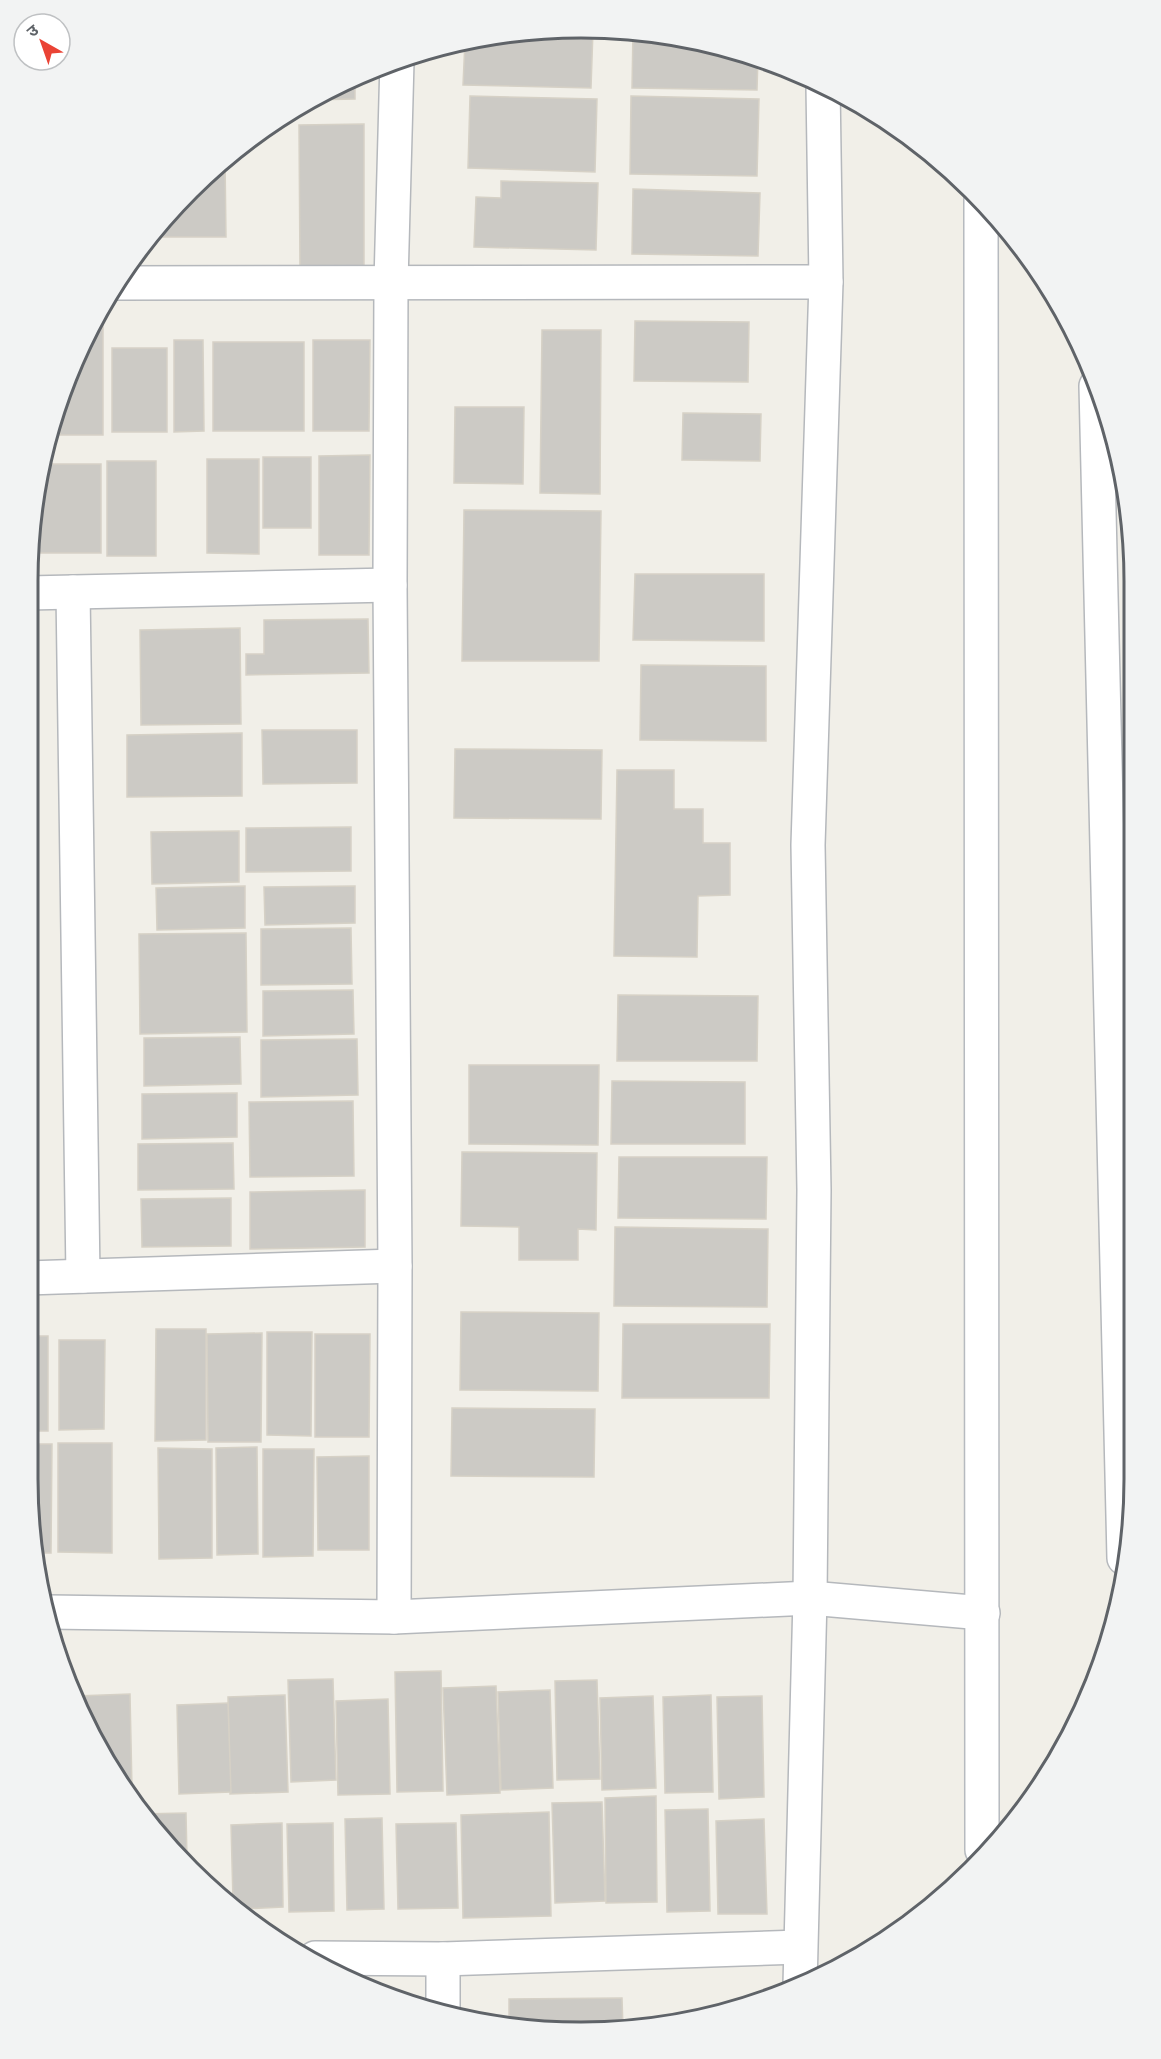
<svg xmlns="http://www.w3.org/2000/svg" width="1161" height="2059" font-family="'Open Sans','Noto Sans Devanagari',sans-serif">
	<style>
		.building { fill: #cccac5; stroke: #d6d1c6; stroke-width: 1.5 }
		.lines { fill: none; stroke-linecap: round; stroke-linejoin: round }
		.street-casing { stroke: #b5b8bc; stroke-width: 36 }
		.secondary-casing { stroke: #b6babf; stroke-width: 36 }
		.street { stroke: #fff; stroke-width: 33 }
		.secondary { stroke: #fff; stroke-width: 33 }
		.rim { fill: none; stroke: #5f6368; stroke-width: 3 }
	</style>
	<rect width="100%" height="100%" fill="#f1efe8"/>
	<g class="building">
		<polygon points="545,28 593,30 591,88 463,85 465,41"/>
		<polygon points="633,31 653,32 758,56 757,90 632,88"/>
		<polygon points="355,77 355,99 311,100 336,84"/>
		<polygon points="470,96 597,99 595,172 468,168"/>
		<polygon points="631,96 759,99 757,176 630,174"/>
		<polygon points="364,124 364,269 300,270 299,125"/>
		<polygon points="225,158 226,237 158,237 158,224 165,215"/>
		<polygon points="501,181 598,183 596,250 474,247 476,197 501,198"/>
		<polygon points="633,189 760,193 758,256 632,254"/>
		<polygon points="635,321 749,322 748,382 634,381"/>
		<polygon points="93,324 103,324 103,435 60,435 60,403"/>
		<polygon points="542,330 601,330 600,494 540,493"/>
		<polygon points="174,340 203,340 204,431 174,432"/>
		<polygon points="313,340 370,340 369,431 313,431"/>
		<rect x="213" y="342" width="91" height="89"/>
		<rect x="112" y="348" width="55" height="84"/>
		<polygon points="455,407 524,407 523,484 454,483"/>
		<polygon points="683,413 761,414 760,461 682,460"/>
		<polygon points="370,455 369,555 319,555 319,456"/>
		<rect x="263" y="457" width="48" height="71"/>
		<polygon points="207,459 259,459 259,554 207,553"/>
		<rect x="107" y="461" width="49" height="95"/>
		<polygon points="41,464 101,464 101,553 28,553"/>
		<polygon points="464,510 601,511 599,661 462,661"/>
		<polygon points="635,574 764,574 764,641 633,640"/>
		<polygon points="368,619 369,673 246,675 246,654 264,654 264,620"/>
		<polygon points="240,628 241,724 141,725 140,630"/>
		<polygon points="641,665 766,666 766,741 640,740"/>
		<polygon points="262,730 357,730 357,783 263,784"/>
		<polygon points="242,733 242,796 127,797 127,735"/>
		<polygon points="455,749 602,750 601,819 454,818"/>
		<polygon points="617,770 674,770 674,809 703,809 703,843 730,843 730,895 698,896 697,957 614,956"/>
		<polygon points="351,827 351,871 246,872 246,828"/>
		<polygon points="239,831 239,882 152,884 151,832"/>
		<polygon points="245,886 245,928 157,930 156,888"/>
		<polygon points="355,886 355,923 265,925 264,887"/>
		<polygon points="351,928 352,984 261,985 261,929"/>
		<polygon points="246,933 247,1032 140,1034 139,934"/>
		<polygon points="353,990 354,1034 263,1036 263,991"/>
		<polygon points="618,995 758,996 757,1061 617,1061"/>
		<polygon points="240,1037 241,1084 144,1086 144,1038"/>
		<polygon points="357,1039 358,1095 261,1097 261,1040"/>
		<polygon points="469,1065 599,1065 598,1145 469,1144"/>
		<polygon points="612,1081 745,1082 745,1144 611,1144"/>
		<polygon points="237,1093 237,1137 142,1139 142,1094"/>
		<polygon points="353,1101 354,1176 250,1177 249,1102"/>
		<polygon points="233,1143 234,1189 138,1190 138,1144"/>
		<polygon points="462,1152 597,1153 596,1230 578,1229 578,1260 519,1260 519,1227 461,1226"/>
		<polygon points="619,1157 767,1157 766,1219 618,1218"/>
		<polygon points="365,1190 365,1247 250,1249 250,1192"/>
		<polygon points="231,1198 231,1246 142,1247 141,1199"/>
		<polygon points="615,1227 768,1229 767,1307 614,1306"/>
		<polygon points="461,1312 599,1313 598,1391 460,1390"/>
		<polygon points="623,1324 770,1324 769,1398 622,1398"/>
		<polygon points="156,1329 206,1329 206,1440 155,1441"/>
		<polygon points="267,1332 312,1332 311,1436 267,1435"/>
		<polygon points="262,1333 261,1442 208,1442 207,1334"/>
		<polygon points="315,1334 370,1334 369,1437 315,1437"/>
		<rect x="27" y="1336" width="21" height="95"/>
		<polygon points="59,1340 105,1340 104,1429 59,1430"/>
		<polygon points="452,1408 595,1409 594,1477 451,1476"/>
		<polygon points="58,1443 112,1443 112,1553 58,1552"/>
		<polygon points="27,1444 52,1444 51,1553 39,1553 27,1478"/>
		<polygon points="257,1447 258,1554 217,1555 216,1448"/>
		<polygon points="158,1448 212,1449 212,1558 159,1559"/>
		<polygon points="263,1449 314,1449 313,1556 263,1557"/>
		<polygon points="369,1456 369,1550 318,1550 317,1457"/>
		<polygon points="441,1671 443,1791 397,1792 395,1672"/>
		<polygon points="333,1679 336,1780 291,1782 288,1680"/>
		<polygon points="597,1680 600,1779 557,1780 555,1681"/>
		<polygon points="496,1686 500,1793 447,1795 443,1688"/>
		<polygon points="550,1690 553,1788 501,1790 498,1692"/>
		<polygon points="130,1694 132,1789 127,1789 77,1696"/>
		<polygon points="285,1695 288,1792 230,1794 228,1697"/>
		<polygon points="711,1695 713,1792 665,1793 663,1697"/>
		<polygon points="653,1696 656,1788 602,1790 600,1698"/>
		<polygon points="762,1696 764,1797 719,1799 717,1697"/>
		<polygon points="388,1699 390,1794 338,1795 336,1701"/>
		<polygon points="228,1703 231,1792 179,1794 177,1705"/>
		<polygon points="656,1796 657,1902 606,1903 605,1798"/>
		<polygon points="602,1802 605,1901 555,1903 552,1803"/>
		<polygon points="708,1809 710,1911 667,1912 665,1810"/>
		<polygon points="549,1812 551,1916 463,1918 461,1815"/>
		<polygon points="186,1813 187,1858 141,1814"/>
		<polygon points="382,1818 384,1909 347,1910 345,1819"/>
		<polygon points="764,1819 767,1914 718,1914 716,1821"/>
		<polygon points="282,1823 283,1907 241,1909 233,1901 231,1825"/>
		<polygon points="333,1823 334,1911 289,1912 287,1824"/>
		<polygon points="456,1823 458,1908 398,1909 396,1824"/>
		<polygon points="622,1998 623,2029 616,2031 509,2020 509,1999"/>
	</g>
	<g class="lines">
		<g class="street-casing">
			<g id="street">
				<polyline points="116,283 826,282"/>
				<polyline points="1096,386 1124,1558"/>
				<polyline points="73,592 83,1276"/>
				<polyline points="28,593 390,585"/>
				<polyline points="27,1278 395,1266"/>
				<polyline points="49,1612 394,1617 810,1598 983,1613"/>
				<polyline points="394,1617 395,1266 390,585 391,282 397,61"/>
				<polyline points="315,1958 443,1959 800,1947"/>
				<polyline points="443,1959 443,2014"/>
				<polyline points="800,1985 810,1598 814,1190 808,845 826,282 823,86"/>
			</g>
		</g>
		<g class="secondary-casing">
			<polyline id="secondary" points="981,200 982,1850"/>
		</g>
		<use href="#street" class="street"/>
		<use href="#secondary" class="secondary"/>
	</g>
	<path d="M0 0H1161V2059H0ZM581 38H581A543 543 0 0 1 1124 581V1479A543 543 0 0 1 581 2022H581A543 543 0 0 1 38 1479V581A543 543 0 0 1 581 38Z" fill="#f2f3f3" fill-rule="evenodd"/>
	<path class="rim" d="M581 38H581A543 543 0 0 1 1124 581V1479A543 543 0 0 1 581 2022H581A543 543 0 0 1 38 1479V581A543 543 0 0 1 581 38Z"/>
	<g transform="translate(42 42) rotate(320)"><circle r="28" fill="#ffffff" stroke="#bfc1c3" stroke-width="1.5"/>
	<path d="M0-4.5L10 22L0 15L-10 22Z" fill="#ea4335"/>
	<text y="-9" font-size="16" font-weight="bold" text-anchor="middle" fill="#5f6368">उ</text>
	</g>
</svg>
